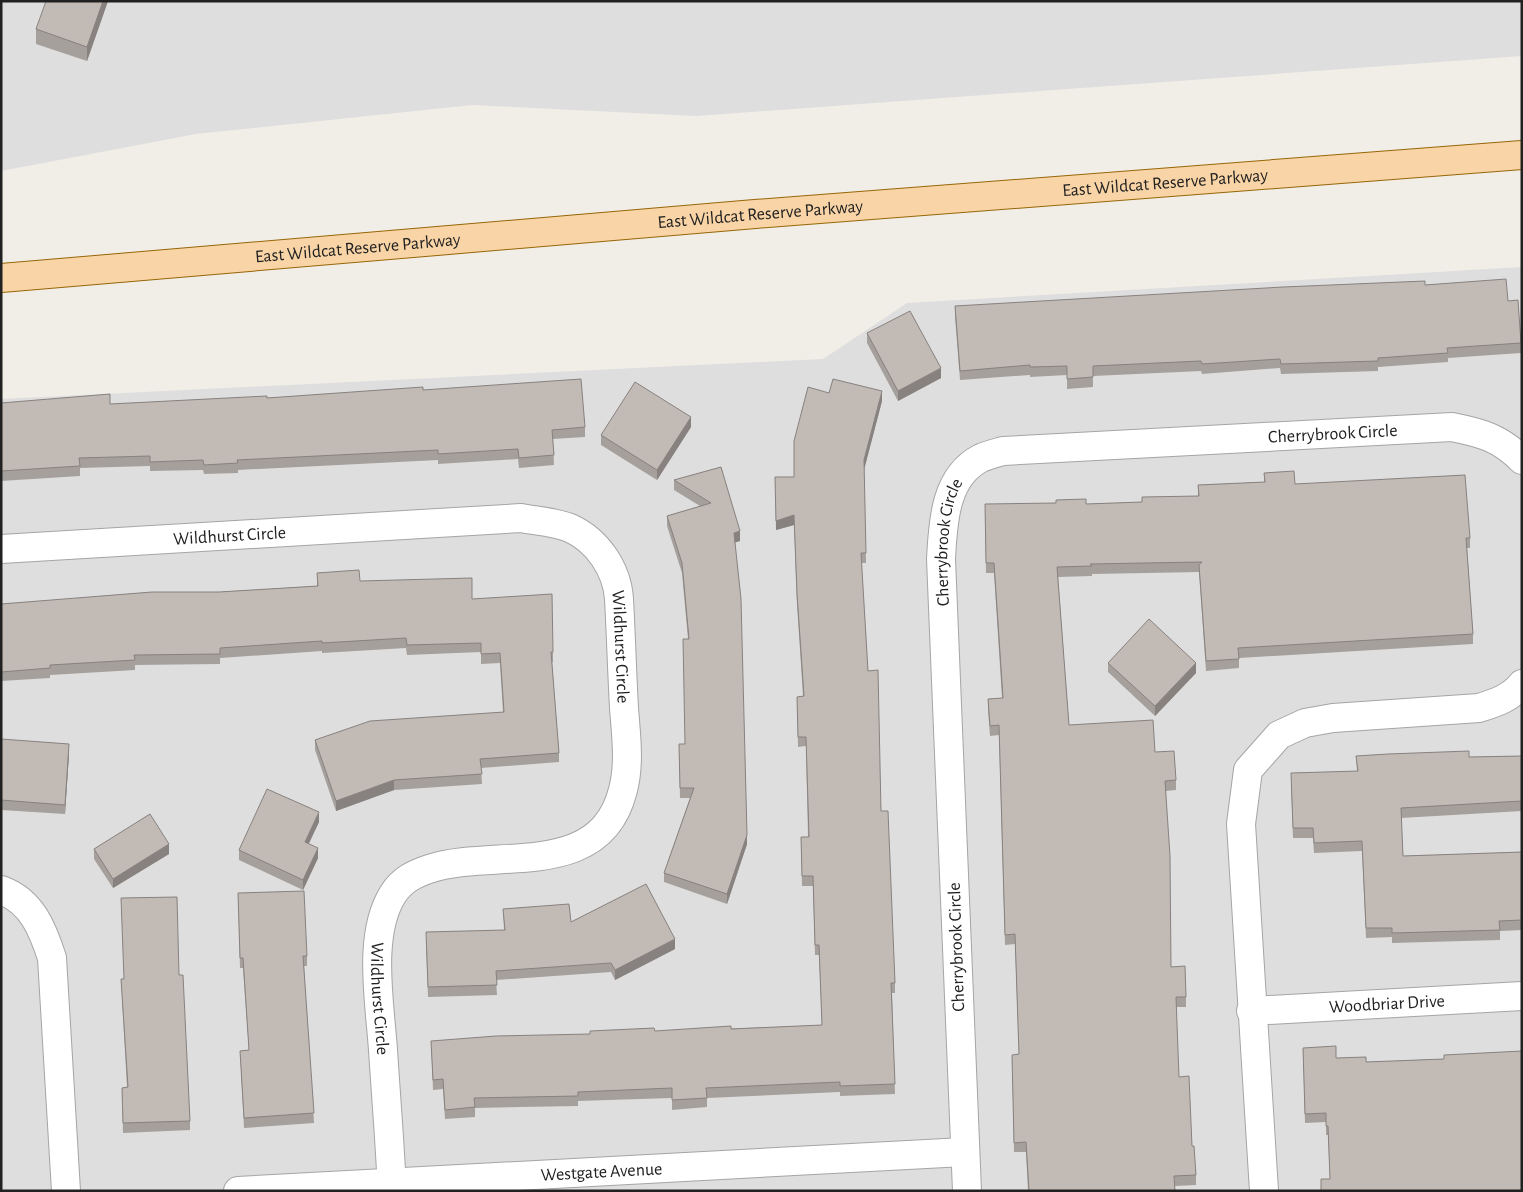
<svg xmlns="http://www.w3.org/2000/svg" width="1523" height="1192" font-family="'Alegreya Sans',sans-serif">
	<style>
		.residential { fill: #dfdede }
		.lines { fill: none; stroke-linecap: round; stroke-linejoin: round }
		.minor-casing { stroke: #a5a5a5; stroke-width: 30 }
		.major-casing { stroke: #976607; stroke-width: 30 }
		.minor { stroke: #fff; stroke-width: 28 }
		.major { stroke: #f8d4a6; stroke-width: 28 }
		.wall { fill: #a6a09c }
		.shaded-wall { fill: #87827f }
		.building { fill: #c1bab5; stroke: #87827f }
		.labels { text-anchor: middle; stroke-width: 4.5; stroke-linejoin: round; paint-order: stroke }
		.street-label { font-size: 18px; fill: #212121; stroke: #fff }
	</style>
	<rect width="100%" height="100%" fill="#f1eee8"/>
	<g class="residential">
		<polygon points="1,1 1522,1 1522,56 696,116 472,105 196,134 1,171"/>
		<polygon points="1522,267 1522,1191 1,1191 1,399 823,359 907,303"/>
	</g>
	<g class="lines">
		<g class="minor-casing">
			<g id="minor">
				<path id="s1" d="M1,549L521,518C536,521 555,522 570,528C597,540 617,569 619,599C621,635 622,672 624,708C626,735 630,763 623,790C600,882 496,847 429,869C414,874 402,880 393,894C367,935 380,1004 383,1050C386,1097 390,1144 392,1191"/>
				<path d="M1,890C32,901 43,930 52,958L66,1191"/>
				<path id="s2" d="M1251,1011L1522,996"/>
				<path id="s3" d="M238,1191L964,1152"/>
				<path id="s4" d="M967,1191L941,559C943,524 944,477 981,458C988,455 996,453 1003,451L1452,427C1482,433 1500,438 1522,460"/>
				<path d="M1264,1191L1241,824L1248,770L1279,735L1305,723L1333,718L1479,708C1495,703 1511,698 1522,684"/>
			</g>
		</g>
		<g class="major-casing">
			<g id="major">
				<path id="s5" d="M1,278L755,214L1522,155"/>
			</g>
		</g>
		<use href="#minor" class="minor"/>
		<use href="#major" class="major"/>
	</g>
	<g class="wall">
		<polygon points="108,1 87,61 36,44 36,29"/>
		<polygon points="1425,285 1508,301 1521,343 1521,353 1448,358 1448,362 1378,367 1378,371 1281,374 1280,368 1202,374 1201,371 1093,376 1093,387 1067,389 1067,375 1030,377 1030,375 960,380 955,316 955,306"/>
		<polygon points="867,333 941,378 898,401 867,343"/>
		<polygon points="423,390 585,427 585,437 553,439 554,465 519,468 518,459 438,464 438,460 238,470 238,473 204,474 203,470 150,471 150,466 80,468 80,476 1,481 1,403 110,404 267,398"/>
		<polygon points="829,393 882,401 864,469 866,563 861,563 868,671 881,811 895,983 895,993 892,993 895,1094 840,1096 840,1092 707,1098 707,1107 672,1110 672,1098 578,1101 578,1106 475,1108 475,1117 445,1119 443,1089 433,1090 431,1041 822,1025 819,955 815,955 813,886 802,886 801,837 808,837 806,746 798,747 797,697 803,696 797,604 794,525 776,530 775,477 794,477"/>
		<polygon points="691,427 657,480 601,445 601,435"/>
		<polygon points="721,467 740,541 735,542 747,844 727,904 664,882 664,873 690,798 680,798 679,744 685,744 688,639 682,573 667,526 667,516 700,506 674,490 674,480"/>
		<polygon points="1264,473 1295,484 1470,538 1470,548 1467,548 1473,634 1473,644 1239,658 1239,668 1206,671 1199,572 1092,574 1092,576 1058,577 1069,725 1155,752 1176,780 1176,790 1166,791 1171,967 1186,997 1186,1007 1176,1007 1179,1077 1192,1146 1196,1175 1196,1185 1175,1186 1175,1191 1028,1191 1026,1152 1014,1152 1012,1055 1019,1054 1015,944 1005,945 999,735 990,736 988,709 988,699 1002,698 994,573 986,573 985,504 1086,504 1142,502 1198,496 1198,485 1264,482"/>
		<polygon points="317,573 360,581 472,599 553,652 553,662 552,662 559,753 559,762 481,768 482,784 394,790 336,811 315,750 315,740 503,712 500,663 481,664 481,652 407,655 406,648 322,653 322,651 220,658 220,664 135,665 135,670 50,675 50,678 1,681 1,604 219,592 317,586"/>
		<polygon points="1108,663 1196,673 1155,716 1108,672"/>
		<polygon points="1,739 69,754 65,814 1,810"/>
		<polygon points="1356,756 1469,757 1522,756 1522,811 1401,818 1403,856 1522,852 1522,930 1500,931 1500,940 1392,943 1392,937 1366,938 1362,851 1314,853 1313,838 1293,838 1291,783 1357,771"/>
		<polygon points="319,822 308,844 318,858 303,890 239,860 239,850"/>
		<polygon points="94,849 169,854 113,888 94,859"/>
		<polygon points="238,893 307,956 307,966 304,966 314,1123 244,1128 240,1051 249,1050 243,968 240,968"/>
		<polygon points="503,909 571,922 675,949 615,980 611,972 496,980 497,995 428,997 426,942 504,930"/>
		<polygon points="179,975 190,1121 190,1130 123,1133 122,1088 127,1087 121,979"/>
		<polygon points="1303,1048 1336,1058 1366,1062 1444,1059 1522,1051 1330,1179 1328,1135 1326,1135 1326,1122 1305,1123"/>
	</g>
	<g class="shaded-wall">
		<polygon points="103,1 108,1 87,61 87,47"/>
		<polygon points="941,368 941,378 898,401 898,391"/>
		<polygon points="882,391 882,401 864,470 864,460"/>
		<polygon points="691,417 691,427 657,480 657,470"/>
		<polygon points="794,515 794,525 776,530 776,521"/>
		<polygon points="740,531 740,541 734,543 734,533"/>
		<polygon points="1196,663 1196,673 1155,716 1155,706"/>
		<polygon points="69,744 69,754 65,814 65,805"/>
		<polygon points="394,780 394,790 336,811 336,801"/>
		<polygon points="319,812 319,822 305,852 305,842"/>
		<polygon points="747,835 747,844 727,904 727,894"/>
		<polygon points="169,844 169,854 113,888 113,879"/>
		<polygon points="318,848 318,858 303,890 303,880"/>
		<polygon points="675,939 675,949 615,980 615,970"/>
	</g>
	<g class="building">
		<polygon points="46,1 103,1 87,47 36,29"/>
		<polygon points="1506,279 1508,301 1518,300 1521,343 1447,348 1448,353 1378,358 1378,361 1281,364 1280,359 1202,364 1201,361 1093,366 1093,377 1067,379 1067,366 1030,367 1030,365 960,371 955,306 1283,287 1425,281 1425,285"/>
		<polygon points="910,311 941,368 898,391 867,333"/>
		<polygon points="581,379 585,427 552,430 554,455 519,458 518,449 438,454 438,450 237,460 238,463 204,465 203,460 150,462 150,456 79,458 80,466 1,471 1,403 110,394 110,404 267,396 267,398 423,387 423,390"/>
		<polygon points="833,379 882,391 864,460 866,553 861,553 868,671 878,670 881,811 888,811 895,983 891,983 895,1084 840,1086 840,1082 706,1088 707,1098 672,1100 672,1088 578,1092 578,1096 474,1098 475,1107 445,1110 443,1079 433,1080 431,1041 496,1036 590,1034 590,1031 654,1028 655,1031 731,1026 731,1029 822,1025 819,945 815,945 813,876 802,876 801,837 809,837 806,737 798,737 797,697 804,696 797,594 794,515 776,521 775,477 794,477 794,441 808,387 829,393"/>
		<polygon points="635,382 691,417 657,470 601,435"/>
		<polygon points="721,467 740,531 734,533 741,599 747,835 727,894 664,873 694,788 680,788 679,744 685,744 683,639 689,639 682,563 667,516 711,503 674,480"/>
		<polygon points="1294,471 1295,484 1465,475 1470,538 1466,538 1473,634 1238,648 1239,659 1206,661 1199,565 1202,562 1090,564 1092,566 1057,567 1069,725 1153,720 1155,752 1174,751 1176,780 1165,781 1170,856 1171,967 1185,966 1186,997 1176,997 1179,1077 1189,1076 1192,1146 1194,1146 1196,1175 1174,1176 1175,1191 1029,1191 1026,1142 1014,1143 1012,1055 1019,1054 1015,934 1005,935 999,725 990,726 988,699 1003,698 994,563 986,563 985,504 1056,503 1056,500 1086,499 1086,504 1142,502 1142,497 1199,496 1198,485 1265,482 1264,473"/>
		<polygon points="359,570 360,581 472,578 472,599 552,594 553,652 551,652 559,753 480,759 482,774 394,780 336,801 315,740 370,721 504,712 500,653 481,654 481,643 407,645 406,638 322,643 322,641 220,648 220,654 134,655 135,660 50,665 50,668 1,672 1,604 152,592 219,592 318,586 317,573"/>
		<polygon points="1149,619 1196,663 1155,706 1108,663"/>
		<polygon points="1,739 69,744 65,805 1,800"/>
		<polygon points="1469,751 1469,757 1522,756 1522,801 1401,808 1403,856 1522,852 1522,920 1499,921 1500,930 1392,933 1392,928 1366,928 1362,841 1314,843 1313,828 1293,828 1291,773 1358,771 1356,756 1388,754"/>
		<polygon points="267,789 319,812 305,842 318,848 303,880 239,850"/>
		<polygon points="150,814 169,844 113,879 94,849"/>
		<polygon points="646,884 675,939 615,970 611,963 496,971 497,985 428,987 426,932 505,930 503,909 569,904 571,922"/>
		<polygon points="304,891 307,956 303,956 314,1113 244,1118 240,1051 249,1050 243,958 240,958 238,893"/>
		<polygon points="177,897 179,975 183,975 190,1121 123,1123 122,1088 128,1087 121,979 124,979 121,898"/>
		<polygon points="1336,1046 1336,1058 1366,1057 1366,1062 1444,1059 1444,1055 1522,1051 1522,1191 1321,1191 1321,1179 1330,1179 1328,1126 1326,1126 1326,1113 1305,1114 1303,1048"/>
	</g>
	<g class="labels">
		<g class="street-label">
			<text dy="6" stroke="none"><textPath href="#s5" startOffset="1168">East Wildcat Reserve Parkway</textPath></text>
			<text dy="6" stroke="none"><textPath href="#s5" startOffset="762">East Wildcat Reserve Parkway</textPath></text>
			<text dy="6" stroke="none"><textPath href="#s5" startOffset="358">East Wildcat Reserve Parkway</textPath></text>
			<text dy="6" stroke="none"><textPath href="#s4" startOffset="1100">Cherrybrook Circle</textPath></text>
			<text dy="6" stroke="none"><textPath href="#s1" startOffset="229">Wildhurst Circle</textPath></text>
			<text dy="6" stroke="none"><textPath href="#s4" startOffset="650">Cherrybrook Circle</textPath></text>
			<text dy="6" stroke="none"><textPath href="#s1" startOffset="709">Wildhurst Circle</textPath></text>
			<text transform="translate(956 947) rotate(-92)" y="6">Cherrybrook Circle</text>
			<text dy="6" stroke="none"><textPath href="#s1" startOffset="1231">Wildhurst Circle</textPath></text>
			<text dy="6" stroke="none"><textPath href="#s2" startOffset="136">Woodbriar Drive</textPath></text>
			<text dy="6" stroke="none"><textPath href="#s3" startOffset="364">Westgate Avenue</textPath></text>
		</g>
	</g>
	<rect width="1523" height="1192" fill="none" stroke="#212121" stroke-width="5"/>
</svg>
